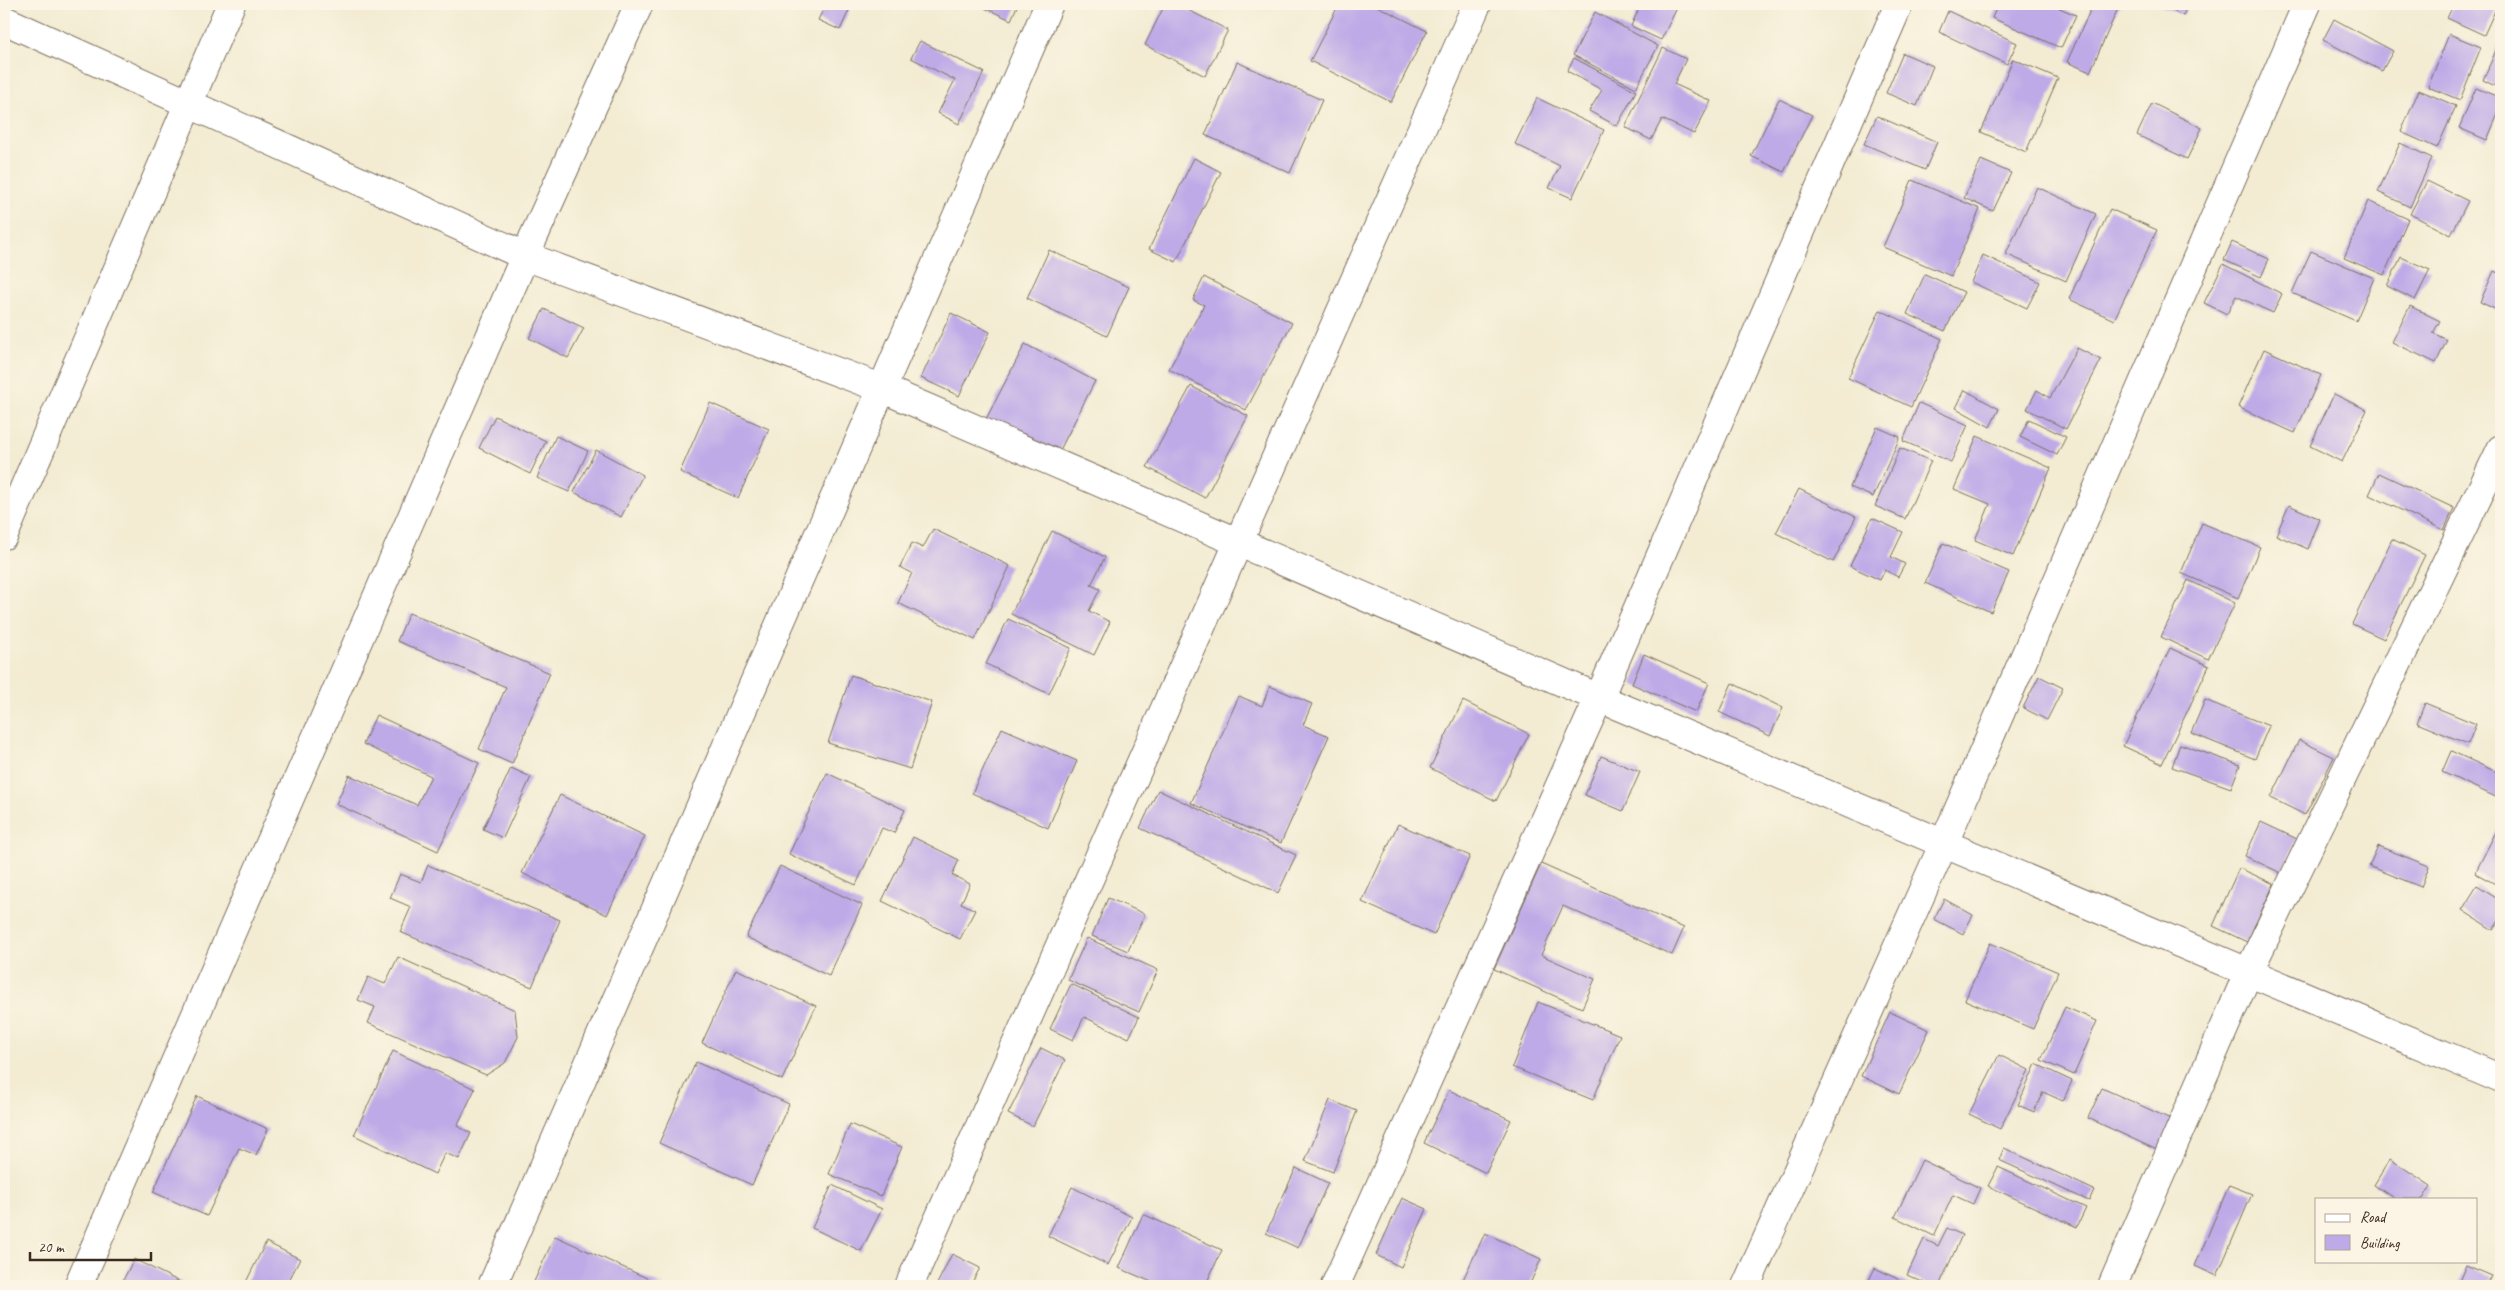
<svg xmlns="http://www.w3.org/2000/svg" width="2505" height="1290" font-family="Caveat,sans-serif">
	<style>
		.building { fill: #beaae7 }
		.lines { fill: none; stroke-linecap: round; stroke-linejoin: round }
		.minor-casing { stroke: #7b6e5d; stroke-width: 30 }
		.minor { stroke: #fff; stroke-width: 28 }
	</style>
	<rect width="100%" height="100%" fill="#fcf5e5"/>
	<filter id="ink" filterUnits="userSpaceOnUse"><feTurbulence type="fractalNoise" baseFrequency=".02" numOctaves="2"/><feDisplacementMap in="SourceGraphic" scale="10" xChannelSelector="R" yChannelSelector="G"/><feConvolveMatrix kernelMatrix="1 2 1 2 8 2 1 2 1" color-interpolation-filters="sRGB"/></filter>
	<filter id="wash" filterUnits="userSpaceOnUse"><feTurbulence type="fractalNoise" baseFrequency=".0096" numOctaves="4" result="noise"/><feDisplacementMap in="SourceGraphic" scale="20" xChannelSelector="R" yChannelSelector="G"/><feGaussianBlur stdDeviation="1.12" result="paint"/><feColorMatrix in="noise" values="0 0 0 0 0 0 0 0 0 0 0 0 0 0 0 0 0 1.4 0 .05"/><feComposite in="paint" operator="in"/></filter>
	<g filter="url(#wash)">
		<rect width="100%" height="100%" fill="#f3ecd3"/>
		<g id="blocks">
			<g class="building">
				<polygon points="826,4 852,4 840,30 818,20"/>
				<polygon points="976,4 1018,4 1011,20"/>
				<polygon points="1165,4 1176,4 1228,30 1205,76 1145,45"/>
				<polygon points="1339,4 1373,4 1427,31 1391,102 1310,61"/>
				<polygon points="1641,4 1679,4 1661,40 1631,26"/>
				<polygon points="1998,4 2050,4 2076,15 2061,48 1992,18"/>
				<polygon points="2093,4 2120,4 2090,72 2067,62"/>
				<polygon points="2158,4 2188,4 2183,16"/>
				<polygon points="2454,4 2498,4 2484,35 2447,18"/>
				<polygon points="1948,11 2017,43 2007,64 1939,32"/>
				<polygon points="1595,12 1658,46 1636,88 1573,55"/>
				<polygon points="2334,19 2393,51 2382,71 2323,40"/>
				<polygon points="2449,34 2481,47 2460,100 2428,87"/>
				<polygon points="2501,39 2501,89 2483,80"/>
				<polygon points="920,41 984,72 959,124 938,113 955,80 911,58"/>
				<polygon points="1663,48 1686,59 1674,84 1711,101 1694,134 1662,119 1651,140 1625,127"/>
				<polygon points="1903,53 1933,66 1917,106 1886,93"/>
				<polygon points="1574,58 1636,91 1617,126 1589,111 1602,90 1567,71"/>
				<polygon points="2013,59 2058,78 2026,152 1981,132"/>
				<polygon points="1237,62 1322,100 1290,173 1205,135"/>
				<polygon points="2476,88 2501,98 2501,107 2487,140 2459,128"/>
				<polygon points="2419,90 2456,106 2437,148 2401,132"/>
				<polygon points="1537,98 1604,130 1572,198 1549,188 1560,166 1515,144"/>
				<polygon points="1779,99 1812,115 1784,172 1751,156"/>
				<polygon points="2152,103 2202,128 2187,159 2137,135"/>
				<polygon points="1877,116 1937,142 1925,170 1864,144"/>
				<polygon points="2400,143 2432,158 2410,207 2378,192"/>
				<polygon points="1194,158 1221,172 1176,262 1149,249"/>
				<polygon points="1981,160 2011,173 1993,211 1964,198"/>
				<polygon points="1912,180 1980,209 1951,276 1883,247"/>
				<polygon points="2427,181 2468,201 2451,235 2410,214"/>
				<polygon points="2037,187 2096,214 2066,281 2006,254"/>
				<polygon points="2368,201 2408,219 2384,275 2344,258"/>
				<polygon points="2110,209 2157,230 2114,320 2069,299"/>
				<polygon points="2232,242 2269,259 2261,277 2224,260"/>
				<polygon points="1049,250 1129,287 1107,336 1027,298"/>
				<polygon points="2311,251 2374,278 2356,321 2292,293"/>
				<polygon points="1983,255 2040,282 2027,308 1971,282"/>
				<polygon points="2401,257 2430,270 2415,300 2387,286"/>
				<polygon points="2223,264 2282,294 2273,313 2236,296 2227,314 2204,303"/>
				<polygon points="2494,271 2501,274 2501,312 2480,302"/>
				<polygon points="1925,274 1964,292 1945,331 1907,314"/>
				<polygon points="1204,277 1292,323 1246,410 1169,369 1204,305 1193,300"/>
				<polygon points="2410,306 2440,321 2433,333 2447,340 2436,363 2392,342"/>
				<polygon points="544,309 584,328 568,358 529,338"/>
				<polygon points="1880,310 1942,339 1911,407 1848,378"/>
				<polygon points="951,313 990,332 959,396 921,378"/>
				<polygon points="1025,344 1095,381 1056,458 985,421"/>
				<polygon points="2077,348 2101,360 2066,429 2027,409 2037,390 2050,398"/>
				<polygon points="2264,349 2321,375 2295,433 2238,407"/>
				<polygon points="1191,386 1248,416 1205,498 1147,467"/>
				<polygon points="1965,390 1999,409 1990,427 1956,408"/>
				<polygon points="2334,394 2367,410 2342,462 2310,446"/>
				<polygon points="710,403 769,429 738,498 680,472"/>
				<polygon points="1919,403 1968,425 1951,462 1903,441"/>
				<polygon points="495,416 546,441 530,474 479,448"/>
				<polygon points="2029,419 2066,437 2057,455 2020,437"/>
				<polygon points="1877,427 1900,437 1873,497 1850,487"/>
				<polygon points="556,436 588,451 569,492 537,478"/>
				<polygon points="1977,436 2051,468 2013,556 1975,540 1990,504 1954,489"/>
				<polygon points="1900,448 1931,461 1905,519 1875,506"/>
				<polygon points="596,450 643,475 621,517 574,492"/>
				<polygon points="2379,473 2454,508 2444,530 2369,495"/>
				<polygon points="1799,489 1856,517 1833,562 1776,533"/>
				<polygon points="2289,505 2320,519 2308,549 2276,535"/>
				<polygon points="1872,518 1903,532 1891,557 1905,564 1898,577 1885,570 1880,580 1850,566"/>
				<polygon points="2202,523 2260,547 2238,598 2181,573"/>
				<polygon points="933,529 1010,566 975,640 898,603 912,573 900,567 912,543 923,548"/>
				<polygon points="1052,531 1105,557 1091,585 1100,589 1089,611 1110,622 1094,655 1011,614"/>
				<polygon points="2392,539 2425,555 2384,639 2352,624"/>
				<polygon points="1943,543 2009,572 1991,612 1925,583"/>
				<polygon points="2188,580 2235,603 2208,659 2161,637"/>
				<polygon points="409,613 550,673 512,764 479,749 506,687 397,641"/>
				<polygon points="1008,619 1071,648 1049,694 986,664"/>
				<polygon points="2170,648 2209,666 2162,764 2123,746"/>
				<polygon points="1644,654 1709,683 1696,712 1632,684"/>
				<polygon points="851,675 932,702 910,769 828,743"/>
				<polygon points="2039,676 2063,688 2047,720 2023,708"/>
				<polygon points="1732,683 1783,708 1770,736 1719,712"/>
				<polygon points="1270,686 1312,704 1303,725 1329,736 1281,843 1191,803 1239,696 1262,706"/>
				<polygon points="2205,700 2269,726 2255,759 2191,733"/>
				<polygon points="1463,701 1529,734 1496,801 1430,768"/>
				<polygon points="2425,703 2476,724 2468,744 2417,723"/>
				<polygon points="376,715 479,763 438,851 336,804 349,775 417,805 431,776 363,744"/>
				<polygon points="1002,728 1077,761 1048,828 972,793"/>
				<polygon points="2299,740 2334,757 2305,815 2271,798"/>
				<polygon points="2180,744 2240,765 2231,788 2172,767"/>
				<polygon points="2451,751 2501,774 2500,799 2442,772"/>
				<polygon points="1601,756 1640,772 1623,811 1585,795"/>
				<polygon points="511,768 531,777 503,838 483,829"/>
				<polygon points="827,773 905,810 894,833 882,828 856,885 789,854"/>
				<polygon points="1158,790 1296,855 1278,893 1140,828"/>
				<polygon points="560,795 645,836 607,915 522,873"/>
				<polygon points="2261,822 2297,839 2281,873 2245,856"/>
				<polygon points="1398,824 1470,856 1434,935 1362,902"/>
				<polygon points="2498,828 2501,830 2501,887 2475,873"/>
				<polygon points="913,837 959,860 952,875 970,884 961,903 975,910 960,939 882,901"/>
				<polygon points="2378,846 2429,866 2421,887 2369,866"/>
				<polygon points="1541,864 1684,928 1672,955 1563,906 1541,955 1595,979 1582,1008 1494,969"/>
				<polygon points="428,865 560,920 532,987 400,932 411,907 390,898 400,874 421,882"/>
				<polygon points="780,866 862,905 829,976 746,937"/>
				<polygon points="2239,868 2274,884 2247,942 2213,926"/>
				<polygon points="2477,886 2501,901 2501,918 2493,930 2462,910"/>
				<polygon points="1108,898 1145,914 1128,951 1092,936"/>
				<polygon points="1944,899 1973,915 1963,934 1934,919"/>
				<polygon points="1087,938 1158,970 1139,1012 1068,980"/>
				<polygon points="1990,943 2058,972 2033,1029 1965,1000"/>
				<polygon points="398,957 515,1010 518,1037 505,1063 486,1075 368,1023 375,1007 358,1000 368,977 385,984"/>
				<polygon points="736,969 816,1006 782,1080 702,1043"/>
				<polygon points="1071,984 1139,1017 1129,1038 1084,1017 1073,1040 1050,1029"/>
				<polygon points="1538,1002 1620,1035 1593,1100 1512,1067"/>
				<polygon points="2065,1007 2097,1021 2074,1075 2041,1060"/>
				<polygon points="1890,1012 1929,1030 1899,1094 1861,1076"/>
				<polygon points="1041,1048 1065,1060 1033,1126 1008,1114"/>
				<polygon points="393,1051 475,1089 457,1126 471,1133 459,1159 445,1153 435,1174 354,1135"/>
				<polygon points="1999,1055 2029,1070 2000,1129 1969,1114"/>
				<polygon points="696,1062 789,1104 752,1185 659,1143"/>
				<polygon points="2036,1064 2072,1081 2063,1101 2043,1092 2034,1112 2018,1105"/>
				<polygon points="2102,1088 2173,1120 2159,1151 2088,1118"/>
				<polygon points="1449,1090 1511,1120 1486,1173 1424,1143"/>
				<polygon points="197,1096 268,1129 256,1155 239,1148 207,1216 153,1192"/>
				<polygon points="1330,1100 1357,1111 1333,1172 1305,1161"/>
				<polygon points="850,1124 902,1147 881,1196 829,1174"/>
				<polygon points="2004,1148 2094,1190 2089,1201 1999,1160"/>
				<polygon points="2390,1159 2431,1186 2423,1199 2395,1199 2374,1185"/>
				<polygon points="1922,1160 1980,1188 1973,1204 1953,1195 1934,1236 1895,1217"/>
				<polygon points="1998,1167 2086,1208 2077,1227 1988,1186"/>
				<polygon points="1296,1168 1328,1183 1298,1248 1266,1233"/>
				<polygon points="832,1185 882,1209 861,1251 812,1228"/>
				<polygon points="2229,1185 2252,1194 2217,1276 2195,1266"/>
				<polygon points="1072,1187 1132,1217 1108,1265 1048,1236"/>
				<polygon points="1402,1198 1427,1209 1401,1267 1376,1255"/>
				<polygon points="1143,1214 1222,1250 1205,1286 1161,1286 1119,1268"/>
				<polygon points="1947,1228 1962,1235 1939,1286 1931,1286 1907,1275 1924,1239 1938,1246"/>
				<polygon points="1485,1233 1541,1259 1529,1286 1460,1286"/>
				<polygon points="555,1236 664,1286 532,1286"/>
				<polygon points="266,1242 300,1259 286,1286 244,1286"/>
				<polygon points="952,1254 980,1268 970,1286 936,1286"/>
				<polygon points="134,1259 188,1286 120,1286"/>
				<polygon points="2466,1265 2492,1276 2487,1286 2457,1286"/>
				<polygon points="1875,1268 1912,1286 1866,1286"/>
			</g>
		</g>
	</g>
	<g filter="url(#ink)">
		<use href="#blocks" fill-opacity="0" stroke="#7b6e5d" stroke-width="1"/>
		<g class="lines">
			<g class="minor-casing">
				<g id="minor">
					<polyline points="4,20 525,256 881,388 1599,698 2501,1079"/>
					<polyline points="4,535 231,4"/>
					<polyline points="78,1286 525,256 639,4"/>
					<polyline points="492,1286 1049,4"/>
					<polyline points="909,1286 1477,4"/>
					<polyline points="1335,1286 1599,698 1899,4"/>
					<polyline points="1746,1286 1944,843 2307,4"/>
					<polyline points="2112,1286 2249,971 2501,449"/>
				</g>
			</g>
			<use href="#minor" class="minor"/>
		</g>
	</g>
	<rect width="2505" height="1290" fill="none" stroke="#fcf5e5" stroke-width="20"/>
	<rect x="2315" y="1198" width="162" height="65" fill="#fcf5e5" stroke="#afa495"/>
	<rect x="2325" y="1214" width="25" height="8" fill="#ffffff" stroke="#afa495"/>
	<text x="2360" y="1222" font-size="15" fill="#3b2a1e">Road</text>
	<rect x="2325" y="1235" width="25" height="15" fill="#beaae7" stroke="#afa495"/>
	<text x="2360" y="1248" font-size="15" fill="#3b2a1e">Building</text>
	<path d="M30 1252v8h121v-8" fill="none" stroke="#3b2a1e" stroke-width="2.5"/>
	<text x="38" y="1252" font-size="15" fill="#3b2a1e" stroke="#fcf5e5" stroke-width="4" paint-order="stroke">20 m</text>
</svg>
